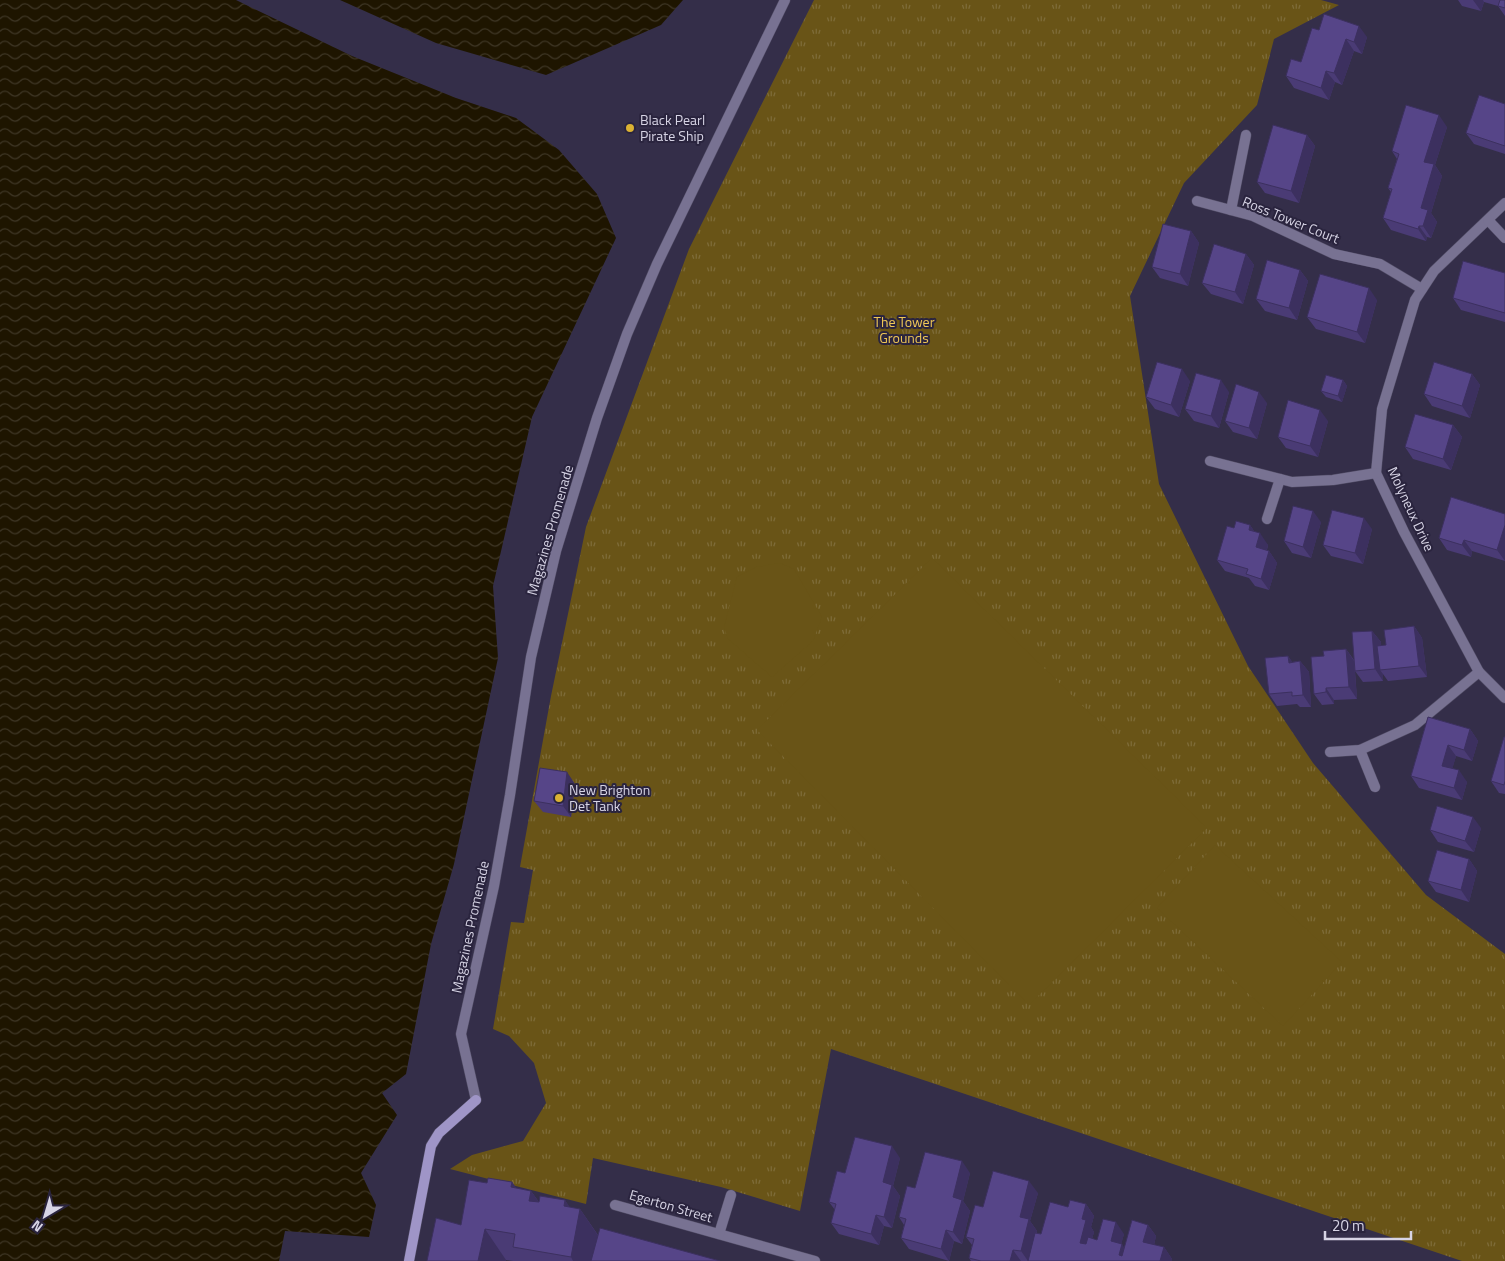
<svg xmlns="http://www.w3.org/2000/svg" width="1505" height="1261" font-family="'Titillium Web',sans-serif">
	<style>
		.park { fill: url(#park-tufts) }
		.pitch { fill: #695417 }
		.water { fill: url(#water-waves) }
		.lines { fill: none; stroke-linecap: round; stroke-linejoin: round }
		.street-casing { stroke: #514c65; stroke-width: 11 }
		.secondary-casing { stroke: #514c65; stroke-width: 11 }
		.street { stroke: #787292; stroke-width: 10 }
		.secondary { stroke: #9f95c7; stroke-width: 10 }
		.wall { fill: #4a3b75 }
		.shaded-wall { fill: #3c305f }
		.building { fill: #564588; stroke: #3c305f }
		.poi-dot { fill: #dbb233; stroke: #2a243e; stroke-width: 2 }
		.labels { text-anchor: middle; stroke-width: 4; stroke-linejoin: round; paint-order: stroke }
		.poi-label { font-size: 14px; fill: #d7d4e5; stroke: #2a243e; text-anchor: start }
		.street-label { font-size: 14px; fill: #d7d4e5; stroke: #2a243e }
		.park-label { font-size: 14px; fill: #f0c856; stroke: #2a243e }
	</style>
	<defs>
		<pattern id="park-tufts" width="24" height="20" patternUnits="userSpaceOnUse" patternTransform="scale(1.25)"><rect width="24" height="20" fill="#695417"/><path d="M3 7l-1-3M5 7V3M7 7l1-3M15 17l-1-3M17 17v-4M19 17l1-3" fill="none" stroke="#7e6c39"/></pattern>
		<pattern id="water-waves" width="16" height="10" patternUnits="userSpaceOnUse" patternTransform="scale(1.25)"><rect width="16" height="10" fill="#1e1500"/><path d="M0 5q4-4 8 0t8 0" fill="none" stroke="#3e3625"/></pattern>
	</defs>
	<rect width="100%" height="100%" fill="#342e49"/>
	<polygon class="park" points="814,0 1321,0 1339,5 1274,39 1257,105 1184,183 1130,296 1159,484 1248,666 1313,763 1426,895 1505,954 1505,1261 1462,1261 831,1049 800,1211 721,1187 593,1158 586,1204 450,1169 472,1155 523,1141 546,1103 534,1063 509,1036 493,1029 511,922 524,923 533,870 520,867 551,696 586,527 689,249"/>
	<g class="pitch">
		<polygon points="932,558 1207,828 1029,1005 757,730"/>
		<polygon points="780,563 794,569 822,617 813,641 772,677 728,639 724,627 737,577 756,567"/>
		<polygon points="1215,845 1342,962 1283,1026 1157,908"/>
	</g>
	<g class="water">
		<polygon points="0,0 236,0 352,56 456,98 516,118 559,150 597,194 616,238 532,417 493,586 498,658 454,864 431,944 406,1074 382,1093 397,1115 361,1173 376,1205 369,1237 285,1231 279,1261 0,1261"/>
		<polygon points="340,0 683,0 661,25 546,75 436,43"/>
	</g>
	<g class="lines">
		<g class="street-casing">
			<g id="street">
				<polyline points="1197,201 1253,216 1334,254 1380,264 1422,289"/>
				<polyline points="1505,203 1434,271 1415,300 1382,409 1376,473 1404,532 1479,672 1505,698"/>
				<polyline points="1231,210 1246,135"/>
				<polyline points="1488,220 1505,238"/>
				<polyline points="1210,461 1292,482 1333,480 1376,473"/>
				<polyline points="1267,519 1280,479"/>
				<polyline points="1360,750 1375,787"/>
				<polyline points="1330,752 1360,750 1415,725 1479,672"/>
				<polyline points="476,1100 461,1034 494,886 510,795 531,657 556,551 597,418 627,334 657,264 785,0"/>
				<polyline points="615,1205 815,1261"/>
				<polyline points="719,1234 731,1195"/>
			</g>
		</g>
		<g class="secondary-casing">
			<polyline id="secondary" points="409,1261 431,1146 439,1133 476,1100"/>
		</g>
		<use href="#street" class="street"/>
		<use href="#secondary" class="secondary"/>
	</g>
	<g class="wall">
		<polygon points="1458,0 1505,0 1505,16 1498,6 1484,2 1481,11 1462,6"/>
		<polygon points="1319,30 1367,37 1362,54 1354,51 1342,85 1335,82 1329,100 1294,88 1286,76 1301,62"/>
		<polygon points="1505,104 1505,154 1474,144 1466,133"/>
		<polygon points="1447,127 1435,165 1442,176 1431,213 1437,222 1431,238 1427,237 1426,241 1391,230 1383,218 1391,192 1388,188 1397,159 1392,151"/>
		<polygon points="1307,135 1315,146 1299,203 1265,193 1257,182"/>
		<polygon points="1191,231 1199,243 1188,286 1160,278 1152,267"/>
		<polygon points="1246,254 1254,265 1243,304 1211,294 1202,283"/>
		<polygon points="1300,270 1308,281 1297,320 1265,311 1256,299"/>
		<polygon points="1505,273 1505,322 1461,310 1453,298"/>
		<polygon points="1377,300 1365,343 1316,329 1307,317"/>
		<polygon points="1472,374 1480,385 1470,418 1432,406 1424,394"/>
		<polygon points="1343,380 1347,386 1342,402 1326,397 1321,391"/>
		<polygon points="1190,381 1179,417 1155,409 1146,397"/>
		<polygon points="1229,392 1219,428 1194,421 1185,409"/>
		<polygon points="1267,403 1257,439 1233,432 1225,421"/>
		<polygon points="1328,421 1318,457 1286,448 1278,437"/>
		<polygon points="1453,425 1462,437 1451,470 1413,459 1405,447"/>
		<polygon points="1505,514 1505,561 1472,551 1471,557 1447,550 1439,538"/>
		<polygon points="1321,522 1311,558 1292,553 1284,541"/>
		<polygon points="1250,525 1254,531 1268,545 1267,550 1269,551 1277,563 1269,590 1255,586 1249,578 1225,571 1217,560 1234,528"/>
		<polygon points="1372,529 1363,564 1331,556 1323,545"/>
		<polygon points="1414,626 1422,638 1427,677 1388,681 1383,674 1383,681 1363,682 1355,671 1357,699 1334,700 1334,704 1322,705 1314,694 1324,656 1346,649 1354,660 1372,631 1381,642 1381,646 1386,645"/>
		<polygon points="1288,656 1292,662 1300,661 1309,672 1311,707 1300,707 1297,704 1277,706 1269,694"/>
		<polygon points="1428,717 1470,729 1478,741 1472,761 1456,756 1452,769 1467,782 1462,800 1419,788 1411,776"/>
		<polygon points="1505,737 1505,794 1499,793 1491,781"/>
		<polygon points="575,784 571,817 543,812 534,801"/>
		<polygon points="1481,828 1474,852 1438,842 1430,830"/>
		<polygon points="1469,859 1477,871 1469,902 1436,892 1428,881"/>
		<polygon points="900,1158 893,1186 900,1196 892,1228 884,1226 879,1245 839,1234 831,1223 835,1210 829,1202 845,1173"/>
		<polygon points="970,1173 963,1201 970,1211 962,1244 954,1241 949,1261 909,1249 901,1238 904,1225 899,1217 915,1188"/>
		<polygon points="512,1182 516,1188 531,1191 539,1202 565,1200 569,1207 580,1209 598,1235 720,1261 513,1261 506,1260 506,1261 427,1261 461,1225 487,1183"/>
		<polygon points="1038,1193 1030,1221 1037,1231 1037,1233 1041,1234 1068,1207 1086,1204 1094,1216 1091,1227 1094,1232 1092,1239 1097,1240 1124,1234 1121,1244 1124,1248 1148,1225 1156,1236 1154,1245 1164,1247 1172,1259 1172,1261 971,1261 969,1258 972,1245 966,1237 983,1207"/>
	</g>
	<g class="shaded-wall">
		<polygon points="1473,0 1483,0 1484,2 1481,11"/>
		<polygon points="1359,26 1367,37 1362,54 1354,42"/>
		<polygon points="1346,39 1354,51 1342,85 1334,73"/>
		<polygon points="1326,71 1335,82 1329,100 1321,88"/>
		<polygon points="1439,115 1447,127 1435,165 1442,176 1431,213 1437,222 1431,238 1423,226 1421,208 1424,162"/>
		<polygon points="1307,135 1315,146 1299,203 1291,191"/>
		<polygon points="1419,226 1427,237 1426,241 1418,229"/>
		<polygon points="1191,231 1199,243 1188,286 1180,274"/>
		<polygon points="1246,254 1254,265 1243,304 1235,292"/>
		<polygon points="1300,270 1308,281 1297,320 1289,308"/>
		<polygon points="1369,288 1377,300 1365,343 1357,332"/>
		<polygon points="1182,369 1190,381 1179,417 1171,405"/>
		<polygon points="1472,374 1480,385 1470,418 1462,406"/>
		<polygon points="1221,380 1229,392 1219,428 1211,416"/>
		<polygon points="1343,380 1347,386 1342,402 1338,396"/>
		<polygon points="1259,392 1267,403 1257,439 1249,428"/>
		<polygon points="1320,410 1328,421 1318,457 1310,446"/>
		<polygon points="1453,425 1462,437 1451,470 1443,459"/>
		<polygon points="1313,511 1321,522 1311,558 1303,547"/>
		<polygon points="1364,518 1372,529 1363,564 1355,553"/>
		<polygon points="1250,525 1258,537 1249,530"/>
		<polygon points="1505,525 1505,561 1497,550"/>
		<polygon points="1260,533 1268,545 1264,559 1256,547"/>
		<polygon points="1464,540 1472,551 1471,557 1462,545"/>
		<polygon points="1269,551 1277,563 1269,590 1261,579"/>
		<polygon points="1414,626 1422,638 1427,677 1419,666"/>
		<polygon points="1372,631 1381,642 1383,670 1380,670 1383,674 1383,681 1375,669"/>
		<polygon points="1346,649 1354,661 1357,699 1349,687"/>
		<polygon points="1288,656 1297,668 1289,663"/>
		<polygon points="1300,661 1309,672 1311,707 1303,695"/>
		<polygon points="1326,688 1334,700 1334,704 1326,692"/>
		<polygon points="1470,729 1478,741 1472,761 1464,750"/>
		<polygon points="1448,745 1456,756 1450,777 1442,766"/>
		<polygon points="1459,770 1467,782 1462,800 1454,788"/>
		<polygon points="567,772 575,784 571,817 563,806"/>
		<polygon points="1473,817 1481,828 1474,852 1465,841"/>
		<polygon points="1469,859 1477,871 1469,902 1461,890"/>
		<polygon points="892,1146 900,1158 893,1186 900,1196 892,1228 884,1217 883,1182"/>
		<polygon points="962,1161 970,1173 963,1201 970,1211 962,1244 953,1232 953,1197"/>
		<polygon points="1029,1181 1038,1193 1030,1221 1037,1231 1030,1261 1028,1261 1021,1251 1020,1217"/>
		<polygon points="512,1182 534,1213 511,1187"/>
		<polygon points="531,1191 553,1222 529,1201"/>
		<polygon points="565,1200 578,1219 580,1209 601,1240 597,1261 573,1261 571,1257 564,1206"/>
		<polygon points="1086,1204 1094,1216 1091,1227 1094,1232 1088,1254 1080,1243 1082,1219"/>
		<polygon points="876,1215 884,1226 879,1245 871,1234"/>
		<polygon points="1116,1222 1124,1234 1119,1253 1111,1241"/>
		<polygon points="1148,1225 1156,1236 1152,1254 1143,1242"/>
		<polygon points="485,1229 506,1260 506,1261 478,1261"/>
		<polygon points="946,1230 954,1241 949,1261 941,1249"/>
		<polygon points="1122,1244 1130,1256 1128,1261 1119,1255"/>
		<polygon points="1164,1247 1172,1259 1172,1261 1160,1261"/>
		<polygon points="1013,1250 1021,1261 1010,1261"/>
	</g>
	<g class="building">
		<polygon points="1500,0 1505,0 1505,8 1498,6"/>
		<polygon points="1324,14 1359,26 1354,42 1346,39 1334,73 1326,71 1321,88 1286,76 1291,59 1301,62 1312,28 1319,30"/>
		<polygon points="1479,95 1505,104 1505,146 1466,133"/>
		<polygon points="1406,105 1439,115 1424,162 1434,164 1421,208 1428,210 1423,226 1419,226 1418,229 1383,218 1392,189 1388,188 1399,154 1392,151"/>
		<polygon points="1273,125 1307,135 1291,191 1257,182"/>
		<polygon points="1163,224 1191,231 1180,274 1152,267"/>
		<polygon points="1214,244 1246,254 1235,292 1202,283"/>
		<polygon points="1267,260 1300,270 1289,308 1256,299"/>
		<polygon points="1463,261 1505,273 1505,313 1453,298"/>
		<polygon points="1320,274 1369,288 1357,332 1307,317"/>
		<polygon points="1157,362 1182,369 1171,405 1146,397"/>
		<polygon points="1434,362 1472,374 1462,406 1424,394"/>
		<polygon points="1196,373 1221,380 1211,416 1185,409"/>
		<polygon points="1326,375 1343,380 1338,396 1321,391"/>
		<polygon points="1236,384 1259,392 1249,428 1225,421"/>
		<polygon points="1288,400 1320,410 1310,446 1278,437"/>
		<polygon points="1415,414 1453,425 1443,459 1405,447"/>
		<polygon points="1451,497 1505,514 1505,525 1497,550 1464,540 1462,545 1439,538"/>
		<polygon points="1293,506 1313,511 1303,547 1284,541"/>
		<polygon points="1332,510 1364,518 1355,553 1323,545"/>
		<polygon points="1236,521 1250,525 1249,530 1260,533 1256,547 1269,551 1261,579 1246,574 1248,569 1217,560 1227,526 1234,528"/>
		<polygon points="1414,626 1419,666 1380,670 1377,646 1386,645 1384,630"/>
		<polygon points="1372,631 1375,669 1355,671 1352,632"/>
		<polygon points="1346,649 1349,687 1326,688 1326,692 1314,694 1311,657 1324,656 1323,651"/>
		<polygon points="1288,656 1289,663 1300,661 1303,695 1292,696 1292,692 1269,694 1265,658"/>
		<polygon points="1428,717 1470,729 1464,750 1448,745 1442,766 1459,770 1454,788 1411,776"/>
		<polygon points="1504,737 1505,737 1505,781 1504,785 1491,781"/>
		<polygon points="540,768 567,772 563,806 534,801"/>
		<polygon points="1437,806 1473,817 1465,841 1430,830"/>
		<polygon points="1437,850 1469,859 1461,890 1428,881"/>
		<polygon points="855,1137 892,1146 883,1182 892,1185 884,1217 876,1215 871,1234 831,1223 836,1204 829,1202 837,1171 845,1173"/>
		<polygon points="925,1152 962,1161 953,1197 962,1200 953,1232 946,1230 941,1249 901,1238 906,1219 899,1217 907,1186 915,1188"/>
		<polygon points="993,1171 1029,1181 1020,1217 1029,1219 1021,1251 1013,1250 1010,1261 981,1261 969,1258 974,1239 966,1237 975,1205 983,1207"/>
		<polygon points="488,1178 512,1182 511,1187 531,1191 529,1201 539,1202 540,1196 565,1200 564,1206 580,1209 571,1257 513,1247 515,1234 485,1229 478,1261 427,1261 436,1218 461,1225 469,1180 487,1183"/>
		<polygon points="1070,1200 1086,1204 1082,1219 1086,1220 1080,1243 1086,1244 1088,1237 1097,1240 1103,1219 1116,1222 1111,1241 1122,1244 1119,1255 1122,1256 1132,1220 1148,1225 1143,1242 1164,1247 1160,1261 1028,1261 1035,1233 1041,1234 1050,1202 1068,1207"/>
		<polygon points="600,1228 720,1261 591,1261"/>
	</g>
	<g class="poi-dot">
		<circle cx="630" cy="128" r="5"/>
		<circle cx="559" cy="798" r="5"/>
	</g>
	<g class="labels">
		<g class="poi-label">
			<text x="640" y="125">Black Pearl<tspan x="640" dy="16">Pirate Ship</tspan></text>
			<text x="569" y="795">New Brighton<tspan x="569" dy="16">Det Tank</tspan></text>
		</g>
		<g class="street-label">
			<text transform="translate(1291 220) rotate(22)" y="5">Ross Tower Court</text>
			<text transform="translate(1411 509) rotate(65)" y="5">Molyneux Drive</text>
			<text transform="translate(550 530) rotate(-74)" y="5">Magazines Promenade</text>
			<text transform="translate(470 927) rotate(-78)" y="5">Magazines Promenade</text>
			<text transform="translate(671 1206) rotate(16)" y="5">Egerton Street</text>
		</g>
		<g class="park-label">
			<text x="904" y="327">The Tower<tspan x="904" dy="16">Grounds</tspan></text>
		</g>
	</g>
	<g transform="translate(45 1216) rotate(218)" stroke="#2a243e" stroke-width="4" paint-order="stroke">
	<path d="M0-4L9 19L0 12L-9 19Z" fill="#d7d4e5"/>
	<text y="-8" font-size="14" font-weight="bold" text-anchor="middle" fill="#d7d4e5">N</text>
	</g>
	<path d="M1325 1231v8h86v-8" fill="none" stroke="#d7d4e5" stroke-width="2.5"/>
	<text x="1332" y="1231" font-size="15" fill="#d7d4e5" stroke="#2a243e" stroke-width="4" paint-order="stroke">20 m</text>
</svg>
